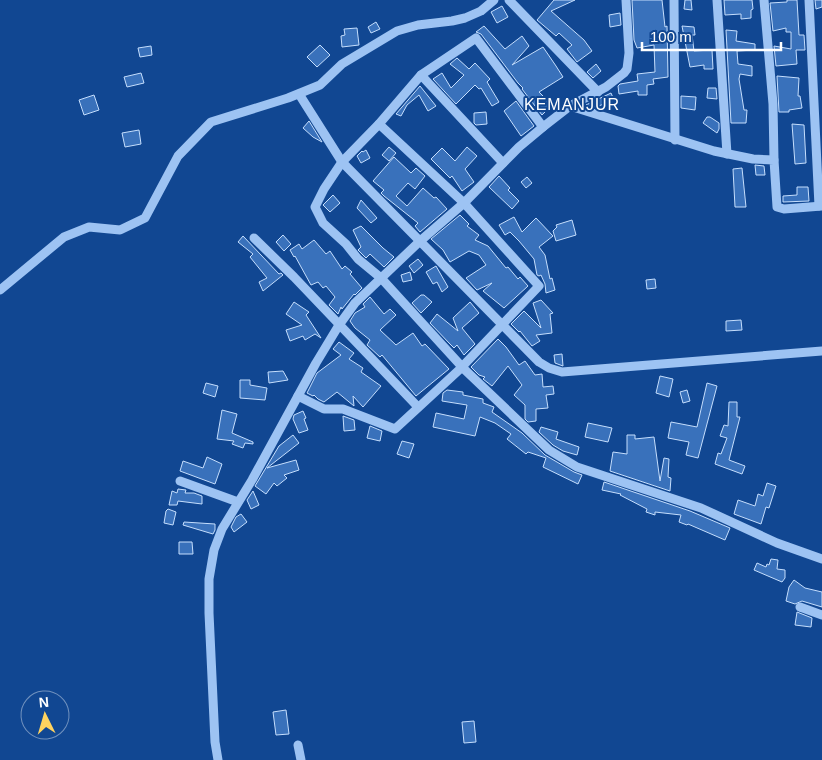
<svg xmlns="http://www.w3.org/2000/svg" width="822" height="760" font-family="Arial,sans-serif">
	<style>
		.building { fill: #3971bb; stroke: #c5defd }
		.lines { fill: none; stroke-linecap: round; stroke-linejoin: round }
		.minor { stroke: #9dc3f3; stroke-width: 9 }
		.labels { text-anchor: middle; stroke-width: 4; stroke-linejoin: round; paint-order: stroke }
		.quarter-label { font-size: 16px; letter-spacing: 1px; fill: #fff; stroke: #114792 }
	</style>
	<rect width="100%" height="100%" fill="#114792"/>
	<g class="building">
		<polygon points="554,0 575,0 551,11 584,40 592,51 577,62 567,49 572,45 559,33 556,36 537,20"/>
		<polygon points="632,0 662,0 665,27 667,26 668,77 653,79 654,84 647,85 647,95 638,95 638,91 619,94 618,86 620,84 638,81 637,74 655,72 654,45 637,48 634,40"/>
		<polygon points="685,0 691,0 692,10 684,9"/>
		<polygon points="724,0 752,0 753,9 751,10 751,18 741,19 741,14 725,15"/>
		<polygon points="787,0 797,0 799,35 804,35 805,50 796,50 797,64 776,66 774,46 791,49 791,32 786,32 786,28 773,31 770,3 787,2"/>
		<polygon points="815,0 822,0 822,7 816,9"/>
		<polygon points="502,6 508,17 497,23 491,12"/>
		<polygon points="620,13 621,25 610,27 609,15"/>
		<polygon points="376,22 380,29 371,33 368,27"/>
		<polygon points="484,26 505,49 522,36 529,46 512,65 543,47 556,66 563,77 539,92 552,105 542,115 522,89 523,88 518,83 481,34 476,32"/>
		<polygon points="682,26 694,27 695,35 692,35 694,51 712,50 713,69 704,69 704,65 690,67"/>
		<polygon points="357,28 359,45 342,47 341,36 345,35 344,29"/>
		<polygon points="726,30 737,31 736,41 755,44 755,50 737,51 738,64 752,66 752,76 740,74 739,79 744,110 747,110 746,123 731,123"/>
		<polygon points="320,45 330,55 317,67 307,57"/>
		<polygon points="151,46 152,55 140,57 138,48"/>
		<polygon points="457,58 469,69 475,63 490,79 487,82 499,102 492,106 481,88 479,89 475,85 456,104 433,79 442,73 451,88 464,75 450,64"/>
		<polygon points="596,64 601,71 593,78 587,72"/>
		<polygon points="141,73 144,83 127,87 124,77"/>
		<polygon points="777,76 799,78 798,96 800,96 802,108 789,110 789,112 779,112"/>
		<polygon points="420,86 436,106 428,111 419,95 407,105 401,116 396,114"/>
		<polygon points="708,88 716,88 717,99 707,98"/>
		<polygon points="611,93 614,100 596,107 586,105"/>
		<polygon points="94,95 99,110 84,115 79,100"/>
		<polygon points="681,96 696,97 695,110 681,108"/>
		<polygon points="516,101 534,126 521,136 504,111"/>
		<polygon points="486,112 487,124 476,125 474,123 474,113"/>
		<polygon points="707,117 710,117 719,123 719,129 717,133 703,123"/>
		<polygon points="309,121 322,142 313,137 303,128"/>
		<polygon points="792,124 804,125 806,163 795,164"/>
		<polygon points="139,130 141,144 125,147 122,133"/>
		<polygon points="389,147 396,153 389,161 382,155"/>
		<polygon points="467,147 477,156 465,169 474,182 462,191 452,176 450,178 431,159 442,148 455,161"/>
		<polygon points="366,150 370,158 361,163 357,156 362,151 363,152"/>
		<polygon points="394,157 411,173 416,168 425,176 415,189 408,183 396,196 407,206 423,188 434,198 436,197 447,209 420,232 415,226 418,223 384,196 381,193 384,190 373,181"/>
		<polygon points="755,165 764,166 765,175 756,175"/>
		<polygon points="742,168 746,207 735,207 733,169"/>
		<polygon points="499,176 510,188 508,190 519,201 512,209 489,187"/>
		<polygon points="527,177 532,183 526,188 521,182"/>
		<polygon points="797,187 808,187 809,201 783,202 783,196 797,195"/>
		<polygon points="333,195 340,203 330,212 323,205"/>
		<polygon points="361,200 377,218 371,223 357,208"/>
		<polygon points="460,215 469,224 467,226 479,235 475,240 488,246 506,268 508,267 518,279 520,277 528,286 504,308 483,291 492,283 477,290 466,278 486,265 479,255 469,251 450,262 443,250 431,239"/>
		<polygon points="514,217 522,232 536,218 553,236 539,247 545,255 550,279 552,278 555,290 546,293 545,284 541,275 539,276 537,275 534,259 519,241 510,232 505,235 499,225"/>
		<polygon points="572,220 576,235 556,241 553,231 557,227 556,225"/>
		<polygon points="361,226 383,248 394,257 384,267 370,254 366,258 358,250 361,247 353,230"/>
		<polygon points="283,235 291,244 284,251 276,242"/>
		<polygon points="243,236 279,274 281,273 283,275 263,291 259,282 267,278 250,257 253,254 238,242"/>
		<polygon points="314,240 326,254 330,251 342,269 345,266 352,272 350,274 362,288 355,295 354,294 342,309 341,307 338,314 329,305 335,297 326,286 323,288 318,282 311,285 295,256 294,257 290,250 299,244 302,249"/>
		<polygon points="418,259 423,265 414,273 409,266"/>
		<polygon points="436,266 448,287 442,292 437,282 433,284 426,272"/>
		<polygon points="410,272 412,280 403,282 401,275"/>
		<polygon points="655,279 656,288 647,289 646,280"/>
		<polygon points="421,295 424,295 432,302 421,313 412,303"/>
		<polygon points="370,297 384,314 390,309 396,315 380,330 396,345 413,333 422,346 425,344 449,369 416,396 382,355 380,357 367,345 370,340 355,328 350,321 355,313 365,307 363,304"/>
		<polygon points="541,300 553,313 550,314 552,333 536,335 540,341 532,346 520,331 519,332 511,324 524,311 541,328 533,303"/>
		<polygon points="294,302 309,312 306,315 321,338 315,334 305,340 303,336 290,341 286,330 302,325 286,314"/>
		<polygon points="470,302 479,313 462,328 475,344 464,355 457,345 454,348 450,344 430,323 437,314 458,331 453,318"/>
		<polygon points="741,320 742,330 726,331 726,321"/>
		<polygon points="498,339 506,347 519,365 525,361 535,375 542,374 543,387 553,386 554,394 546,395 548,408 536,409 536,421 528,422 525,419 525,405 514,395 522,385 508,366 492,386 483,379 485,377 479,375 471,367"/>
		<polygon points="339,342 354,353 349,359 363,368 361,372 381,386 363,407 353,396 354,406 337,392 324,402 318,399 314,395 313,396 307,393 317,373 341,355 333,349"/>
		<polygon points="562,354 563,366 555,363 554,355"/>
		<polygon points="283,371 288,380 269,383 268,372"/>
		<polygon points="660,376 673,379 669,397 656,393"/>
		<polygon points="240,380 250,380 250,385 267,388 265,400 240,398"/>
		<polygon points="206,383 218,386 215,397 203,393"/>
		<polygon points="707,383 717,386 698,458 686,455 689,442 668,438 671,422 697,427"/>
		<polygon points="447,390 463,392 463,395 483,399 483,403 494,407 492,412 522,433 545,455 574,472 582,475 578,484 543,467 546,458 528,452 526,454 507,439 511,434 495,423 480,417 475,436 433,427 436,413 464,419 467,405 442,401 443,393"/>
		<polygon points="687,390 690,401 683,403 680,392"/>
		<polygon points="729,402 737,402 737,417 740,417 729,460 745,466 742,474 715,464 718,453 721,454 727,438 720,436 724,425 728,426"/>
		<polygon points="222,410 237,414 232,433 253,442 253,444 245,443 243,448 232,444 234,441 217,439"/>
		<polygon points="303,411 306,418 304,419 308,430 299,433 293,419 294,415"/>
		<polygon points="343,416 354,420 355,430 344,431"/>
		<polygon points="588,423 612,428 608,442 585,437"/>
		<polygon points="370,426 382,431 380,441 367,438"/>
		<polygon points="541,427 558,432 556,439 579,447 577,455 563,451 553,445 539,432"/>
		<polygon points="293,435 299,443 267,468 296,460 299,470 284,475 287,478 277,486 274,483 266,494 255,486 279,446"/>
		<polygon points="627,435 635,435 635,439 654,437 660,481 664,458 669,459 668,477 671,478 670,491 610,471 613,452 627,454"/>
		<polygon points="402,441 414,444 409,458 397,454"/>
		<polygon points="207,457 222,464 215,484 180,471 183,461 203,468"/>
		<polygon points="604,482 690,511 730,528 725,540 688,524 687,525 679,522 681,515 655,512 655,515 646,512 647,509 620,495 621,494 602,490"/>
		<polygon points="767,483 776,486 769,508 766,507 761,524 734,514 738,500 755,506 758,494 763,496"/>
		<polygon points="178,489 186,490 185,493 194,493 202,496 202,504 178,501 177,505 169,505 172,491 177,493"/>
		<polygon points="253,491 259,505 251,509 247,500"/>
		<polygon points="168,509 176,512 173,525 164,523 166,511"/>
		<polygon points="241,514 247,522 234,532 231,527 236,517"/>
		<polygon points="184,522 215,524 215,530 213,534 183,525"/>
		<polygon points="179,542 192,542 193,554 179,554"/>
		<polygon points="771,559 778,560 777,569 785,570 785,578 782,582 754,570 757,563 766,567 767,564 769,565"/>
		<polygon points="794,580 805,588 822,592 822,607 802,601 795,604 786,601 789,587"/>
		<polygon points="797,612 812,618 811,627 795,625"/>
		<polygon points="286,710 289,734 276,735 273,712"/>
		<polygon points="474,721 476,742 464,743 462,722"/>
	</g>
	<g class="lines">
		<g class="minor">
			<polyline points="509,0 598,92"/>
			<polyline points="674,0 675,140"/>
			<polyline points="717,0 727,154"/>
			<polyline points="764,0 773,104 774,160"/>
			<polyline points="809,0 819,206"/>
			<polyline points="421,75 503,163"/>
			<polyline points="299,94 342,162 539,362 549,368 562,372 822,351"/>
			<polyline points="570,106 714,151 753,159 774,160 777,207 784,209 822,206"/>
			<polyline points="543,127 476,38 421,75 379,124 342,162 324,189 315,207 323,223 346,244 358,259 381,278 464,369 549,450 577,467 701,508 777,543 822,559"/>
			<polyline points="254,238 294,277 418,407"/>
			<polyline points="0,290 64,237 89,227 120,230 145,218 178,156 211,122 288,98 320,85 342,64 397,31 418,25 452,21 465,18 481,11 494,0"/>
			<polyline points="298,396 324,409 343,409 395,429 459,370 539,286 464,203 379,124"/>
			<polyline points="180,481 238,502"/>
			<polyline points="800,607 822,615"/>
			<polyline points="298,745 301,760"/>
			<polyline points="218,760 215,742 209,613 209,579 214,550 222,529 252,480 316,363 339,325 355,303 419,242 464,203 519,147 543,127 570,106 606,87 624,73 627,69 629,53 626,0"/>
		</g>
	</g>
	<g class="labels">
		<g class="quarter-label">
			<text x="572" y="110">KEMANJUR</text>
		</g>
	</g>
	<g transform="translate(45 715) rotate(355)"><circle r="24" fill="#114792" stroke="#7091be"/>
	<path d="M0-4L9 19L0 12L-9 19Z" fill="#ffd35f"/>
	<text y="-8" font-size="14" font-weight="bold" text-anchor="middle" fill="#ffffff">N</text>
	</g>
	<path d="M642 42v8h139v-8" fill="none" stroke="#ffffff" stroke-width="2.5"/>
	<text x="650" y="42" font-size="15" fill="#ffffff" stroke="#114792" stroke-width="4" paint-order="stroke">100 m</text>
</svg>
